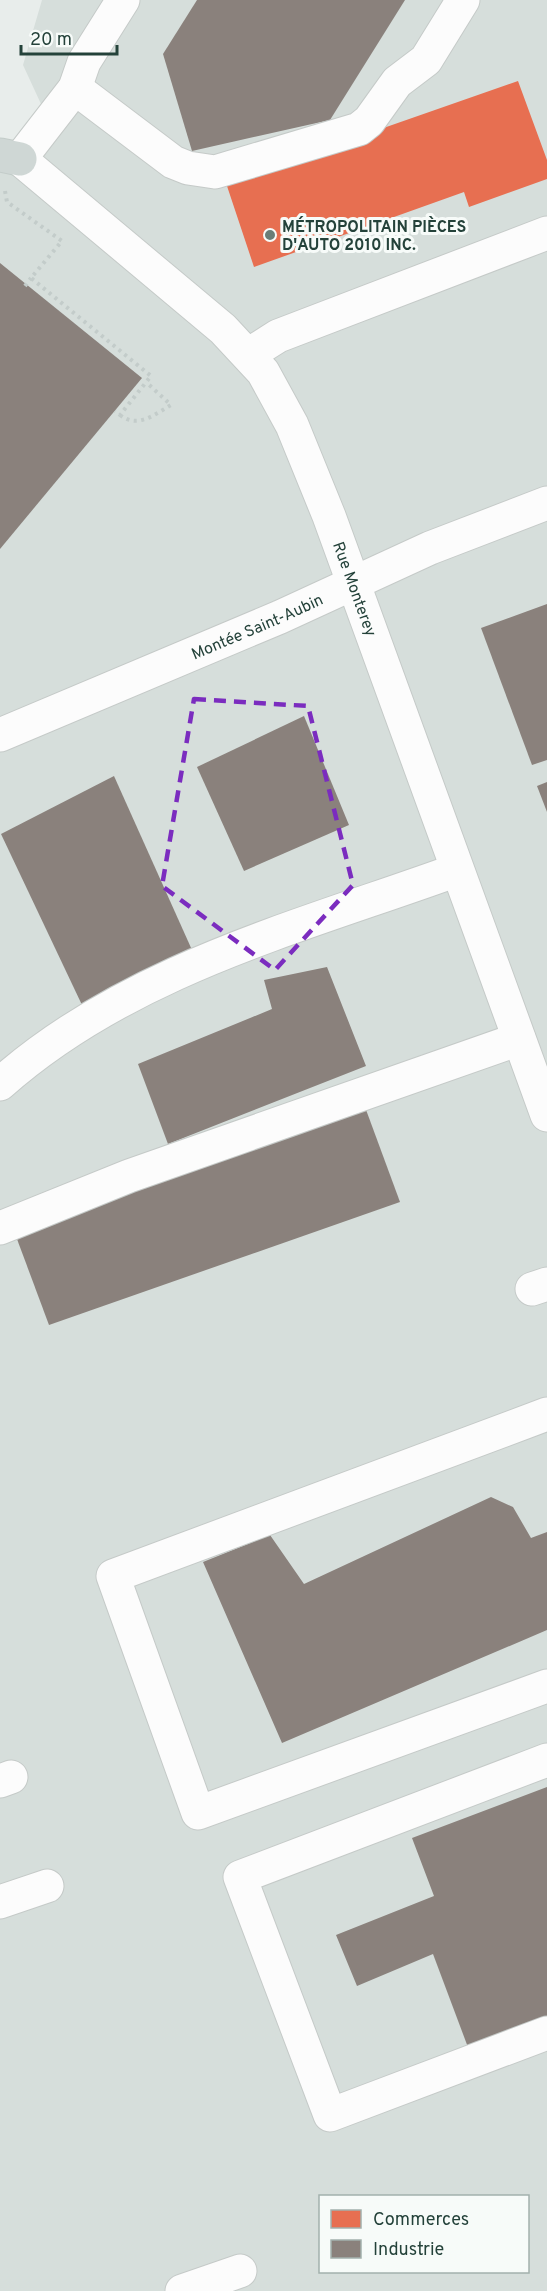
<svg xmlns="http://www.w3.org/2000/svg" width="547" height="2291" font-family="Overpass,sans-serif">
	<style>
		.built { fill: #d6dedb; fill-rule: evenodd }
		.shops { fill: #e76f51 }
		.industry { fill: #8a817c }
		.lines { fill: none; stroke-linecap: round; stroke-linejoin: round }
		.minor-casing { stroke: #c5cac8; stroke-width: 35 }
		.major-casing { stroke: #c3ccc9; stroke-width: 35 }
		.path { stroke: #c3ccca; stroke-width: 4; stroke-dasharray: 3 4.5; stroke-linecap: butt }
		.minor { stroke: #fcfcfc; stroke-width: 33 }
		.major { stroke: #cfd7d5; stroke-width: 33 }
		.marked { fill: none; stroke: #7b2cbf; stroke-width: 4.5; stroke-dasharray: 12 8; stroke-linejoin: round }
		.poi-dot { fill: #697e78; stroke: #f7fbf9; stroke-width: 2 }
		.labels { text-anchor: middle; stroke-width: 6; stroke-linejoin: round; paint-order: stroke }
		.poi-label { font-size: 16px; font-weight: bold; fill: #24423a; stroke: #f7fbf9; text-anchor: start }
		.street-label { font-size: 16px; fill: #24423a; stroke: #f7fbf9 }
	</style>
	<rect width="100%" height="100%" fill="#e8edeb"/>
	<path class="built" d="M42,0H547V2291H0V159L41,104L23,65ZM320,2196H528V2272H320Z"/>
	<polygon class="shops" points="518,81 547,160 547,179 469,207 464,192 254,267 226,183"/>
	<g class="industry">
		<polygon points="197,0 405,0 330,120 192,151 163,54"/>
		<polygon points="0,263 142,378 0,549"/>
		<polygon points="547,604 547,760 532,765 481,628"/>
		<polygon points="304,716 349,825 244,871 197,767"/>
		<polygon points="114,776 192,950 82,1005 1,834"/>
		<polygon points="547,782 547,812 537,786"/>
		<polygon points="327,967 366,1066 168,1144 138,1064 272,1009 264,980"/>
		<polygon points="365,1107 400,1202 49,1325 14,1231"/>
		<polygon points="491,1497 513,1507 531,1538 547,1532 547,1630 282,1743 203,1562 270,1535 304,1584"/>
		<polygon points="547,1787 547,2019 469,2050 433,1954 357,1986 336,1935 434,1896 412,1838"/>
	</g>
	<g class="lines">
		<g class="minor-casing">
			<g id="minor">
				<path id="s1" d="M123,0L84,62L75,88L20,159L223,329L263,372L292,425L329,516L547,1115"/>
				<polyline points="75,88 173,162 188,168 215,172 359,129 369,121 397,82 426,60 463,0"/>
				<polyline points="248,355 278,336 547,233"/>
				<path id="s2" d="M0,735L280,617L430,548L547,503"/>
				<path d="M0,1084C128,970 300,927 457,870"/>
				<polyline points="0,1228 129,1176 519,1039"/>
				<polyline points="532,1289 547,1284"/>
				<polyline points="547,1414 113,1576 198,1813 547,1686"/>
				<polyline points="547,1760 240,1877 330,2115 547,2033"/>
				<polyline points="0,1781 11,1777"/>
				<polyline points="0,1902 47,1886"/>
				<polyline points="182,2291 240,2271"/>
			</g>
		</g>
		<g class="major-casing">
			<polyline id="major" points="0,155 20,159"/>
		</g>
		<g class="path">
			<polyline points="5,191 7,202 62,241 31,278 151,376 120,415 115,411"/>
			<polyline points="25,286 31,278"/>
			<path d="M120,415C138,429 155,414 171,405L146,382"/>
		</g>
		<use href="#minor" class="minor"/>
		<use href="#major" class="major"/>
	</g>
	<path class="marked" d="M194,699L308,706L353,885L275,970L162,886Z"/>
	<circle class="poi-dot" cx="270" cy="235" r="6"/>
	<g class="labels">
		<g class="poi-label">
			<text x="282" y="232">MÉTROPOLITAIN PIÈCES<tspan x="282" dy="18">D'AUTO 2010 INC.</tspan></text>
		</g>
		<g class="street-label">
			<text dy="6" stroke="none"><textPath href="#s1" startOffset="750">Rue Monterey</textPath></text>
			<text dy="6" stroke="none"><textPath href="#s2" startOffset="279">Montée Saint-Aubin</textPath></text>
		</g>
	</g>
	<rect x="319" y="2195" width="210" height="78" fill="#f7fbf9" stroke="#a3b1ad" stroke-width="1.5"/>
	<rect x="331" y="2210" width="30" height="18" fill="#e76f51" stroke="#a3b1ad" stroke-width="1.5"/>
	<text x="373" y="2225" font-size="18" fill="#24423a">Commerces</text>
	<rect x="331" y="2240" width="30" height="18" fill="#8a817c" stroke="#a3b1ad" stroke-width="1.5"/>
	<text x="373" y="2255" font-size="18" fill="#24423a">Industrie</text>
	<path d="M21 45v9h96v-9" fill="none" stroke="#24423a" stroke-width="3"/>
	<text x="30" y="45" font-size="18" fill="#24423a" stroke="#f7fbf9" stroke-width="4.5" paint-order="stroke">20 m</text>
</svg>
